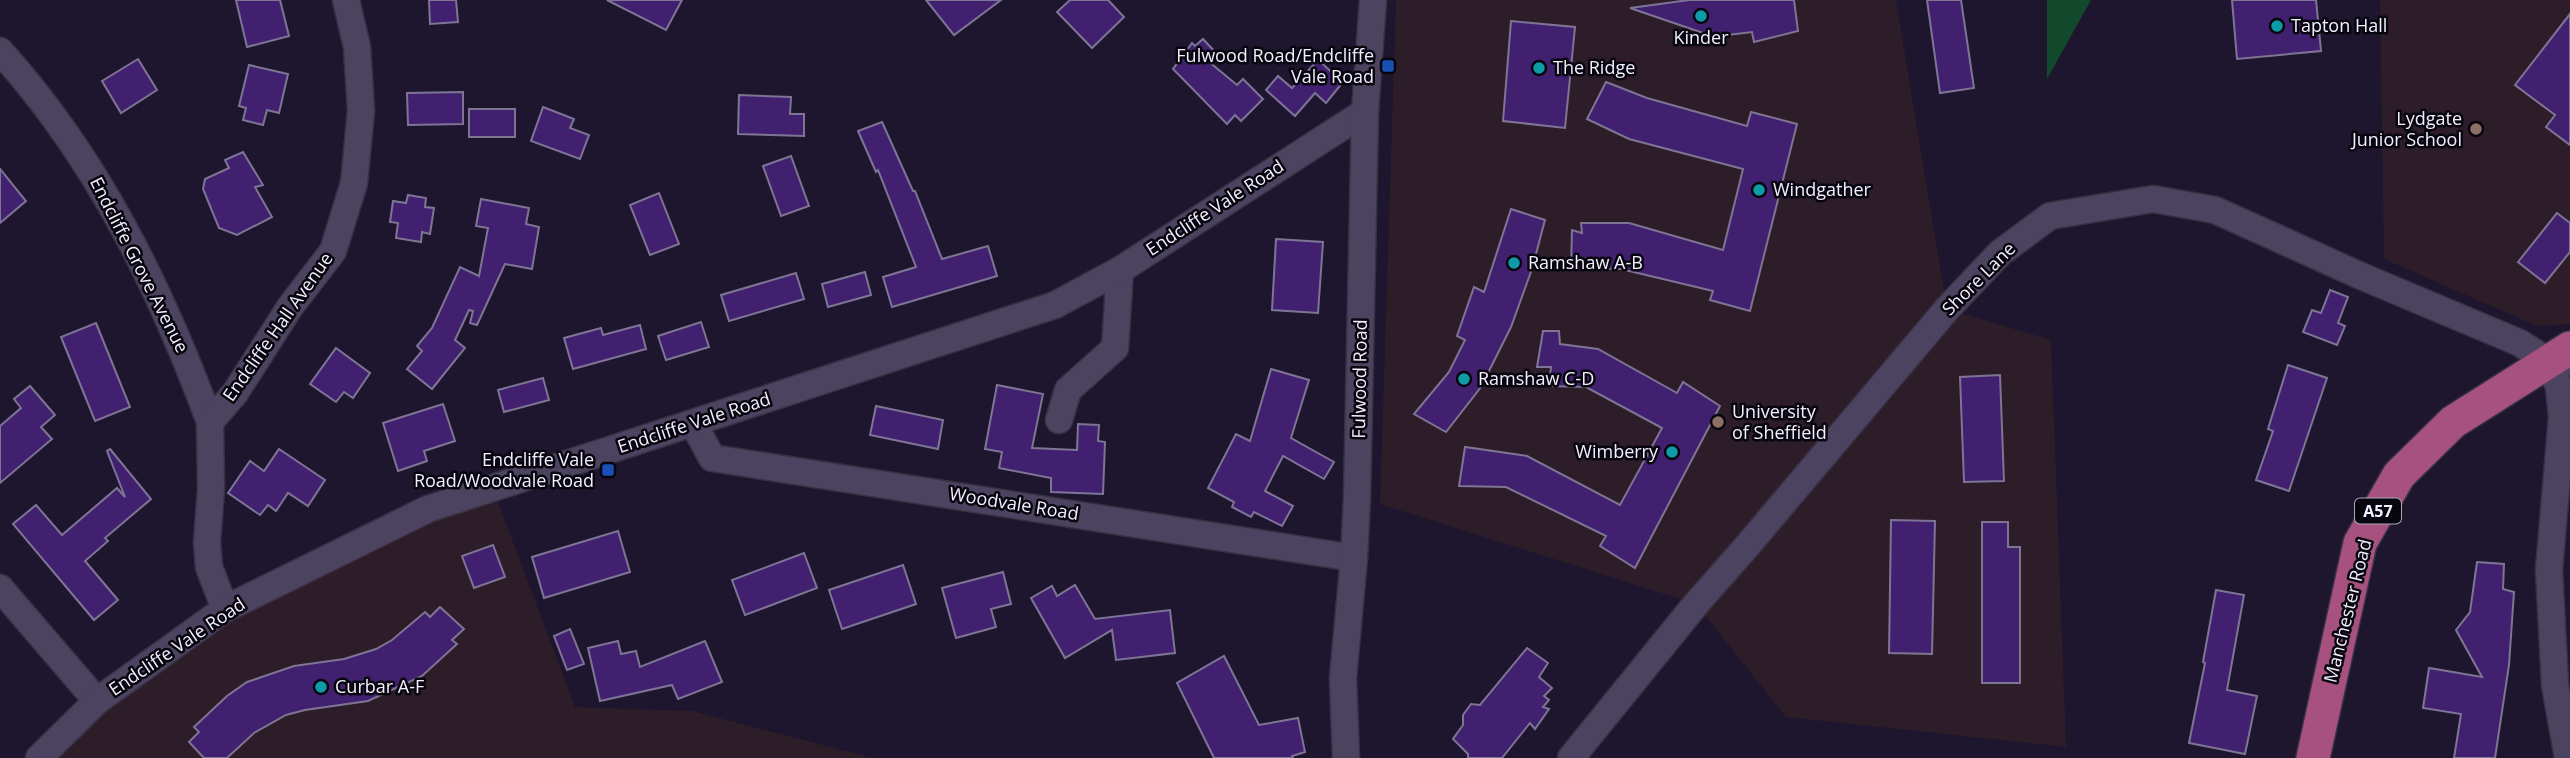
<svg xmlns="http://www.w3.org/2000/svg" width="2570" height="758" font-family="'Open Sans',sans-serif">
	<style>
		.education { fill: #2c1d28 }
		.green { fill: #12482b }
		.building { fill: #41216f; stroke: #7e7595; stroke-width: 2 }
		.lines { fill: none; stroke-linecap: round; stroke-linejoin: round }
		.minor-casing { stroke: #383144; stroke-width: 29 }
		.major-casing { stroke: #383144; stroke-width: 36 }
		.minor { stroke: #4c4360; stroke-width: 26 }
		.major { stroke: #a6517f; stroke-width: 33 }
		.culture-dot { fill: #0f9aa8; stroke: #07050e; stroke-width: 2.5 }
		.transit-dot { fill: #1a4fb4; stroke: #07050e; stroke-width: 2.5 }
		.education-dot { fill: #8d6e63; stroke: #07050e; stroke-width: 2.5 }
		.labels { text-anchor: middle; stroke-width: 5; stroke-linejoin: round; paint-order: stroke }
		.shield { fill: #07050e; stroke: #aca9b6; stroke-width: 2 }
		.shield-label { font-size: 16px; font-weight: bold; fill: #f3effe }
		.poi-label { font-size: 18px; fill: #f3effe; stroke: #07050e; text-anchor: start }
		.street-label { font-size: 18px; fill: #f3effe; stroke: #07050e }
	</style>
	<rect width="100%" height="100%" fill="#1e162f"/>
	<g class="education">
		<polygon points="1396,0 1896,0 1947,309 2051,340 2066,747 1786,717 1696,604 1380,504"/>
		<polygon points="2380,0 2570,0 2570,324 2537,326 2384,259"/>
		<polygon points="492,486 575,707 692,711 873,758 24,758 366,531"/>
	</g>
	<polygon class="green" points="2047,0 2091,0 2047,79"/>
	<g class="building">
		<polygon points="236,0 280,0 289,36 247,47"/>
		<polygon points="429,0 456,0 458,22 430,24"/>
		<polygon points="607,0 682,0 666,30"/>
		<polygon points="926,0 1001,0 954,35"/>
		<polygon points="1070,0 1108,0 1124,17 1092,48 1057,12"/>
		<polygon points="1689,0 1794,0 1798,31 1754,42 1752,32 1702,38 1703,33 1630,8"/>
		<polygon points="1927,0 1961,0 1974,88 1940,93"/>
		<polygon points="2232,0 2316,0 2321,51 2237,59"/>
		<polygon points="2570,14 2570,145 2546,127 2555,115 2515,85"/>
		<polygon points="1511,21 1575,27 1565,128 1503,121"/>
		<polygon points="1203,39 1217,54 1208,61 1237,85 1243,79 1263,99 1241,121 1235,115 1227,124 1173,69 1192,43 1195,46"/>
		<polygon points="138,59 157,90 121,113 102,81"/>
		<polygon points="1318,60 1343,82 1326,103 1315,93 1295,116 1266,90 1278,76 1292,88"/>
		<polygon points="249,65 288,74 279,113 267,110 263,125 243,120 246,108 239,106"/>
		<polygon points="1606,82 1647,98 1747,126 1751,112 1797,124 1750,311 1710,300 1713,291 1621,269 1571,268 1572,230 1582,233 1581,223 1629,223 1723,250 1743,169 1629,139 1587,119"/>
		<polygon points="463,92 463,124 408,125 407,93"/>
		<polygon points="739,95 791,97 790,114 804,114 804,136 738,134"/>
		<polygon points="543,107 574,119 570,128 589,135 580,159 531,141"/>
		<rect x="469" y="109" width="46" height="28"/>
		<polygon points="882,122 913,191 915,191 942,259 988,246 997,276 892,307 883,277 916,267 878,170 876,172 858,131"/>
		<polygon points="243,152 263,185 255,187 272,217 237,235 219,228 203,189 205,179 229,168 225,160"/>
		<polygon points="791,156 809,206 781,216 763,166"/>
		<polygon points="0,169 26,201 0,223"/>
		<polygon points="659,193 679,244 650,255 630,205"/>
		<polygon points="408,195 426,198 425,207 434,208 430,234 422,232 421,242 396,238 398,223 390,222 393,201 406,203"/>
		<polygon points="481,199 529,208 526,224 539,227 532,269 505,264 477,325 470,323 473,311 469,310 455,340 465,348 432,389 407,369 422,351 417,346 432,328 460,267 479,276 488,228 476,226"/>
		<polygon points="1511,209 1545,220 1532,269 1511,327 1481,387 1446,432 1414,414 1449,372 1465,340 1457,336 1474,287 1484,292"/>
		<polygon points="2557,213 2570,223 2570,252 2545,283 2518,262"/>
		<polygon points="1276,239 1323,242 1318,313 1272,310"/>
		<polygon points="865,272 871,295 828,307 822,284"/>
		<polygon points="796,273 804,299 729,321 721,295"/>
		<polygon points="2330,290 2348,297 2338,323 2345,326 2337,345 2303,332 2312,310 2321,313"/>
		<polygon points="701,322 709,347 666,360 658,336"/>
		<polygon points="96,323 130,407 95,421 61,337"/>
		<polygon points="640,325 646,349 573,369 564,338 601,328 603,335"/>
		<polygon points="1543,331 1559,331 1560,344 1598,349 1677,393 1683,382 1720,406 1635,568 1600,546 1606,536 1506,487 1459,486 1465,447 1527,456 1620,505 1662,428 1586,387 1549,386 1551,367 1537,367"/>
		<polygon points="336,348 370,373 353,398 344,392 336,402 310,384"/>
		<polygon points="2288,365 2327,378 2289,491 2256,480 2273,431 2268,429"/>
		<polygon points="1271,369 1309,380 1291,438 1334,462 1324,479 1283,456 1265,491 1293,506 1282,526 1254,512 1251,517 1232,507 1234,502 1208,488 1236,434 1250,441"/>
		<polygon points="2000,375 2004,481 1964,482 1960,377"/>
		<polygon points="543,378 549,400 504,412 498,390"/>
		<polygon points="997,385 1043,394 1032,448 1077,450 1078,424 1099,425 1098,441 1105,442 1103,494 1051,492 1051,478 999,468 1002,452 985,449"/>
		<polygon points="30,386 55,415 41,427 52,439 0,483 0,426 21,408 14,399"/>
		<polygon points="443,404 455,441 424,451 427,461 398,471 383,423"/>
		<polygon points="876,406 943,420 938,449 870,435"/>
		<polygon points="110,449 151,499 105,538 108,541 85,561 118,600 94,620 13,524 36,505 62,535 117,488 125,497 107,451"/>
		<polygon points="279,449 325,480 308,506 288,493 276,511 268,505 260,515 228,493 250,461 264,471"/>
		<polygon points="1891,520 1935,521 1932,654 1889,653"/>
		<polygon points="1982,522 2008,522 2008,547 2020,547 2020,683 1982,683"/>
		<polygon points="618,531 630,572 544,598 532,557"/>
		<polygon points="493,545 505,577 474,588 462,556"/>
		<polygon points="804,553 817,588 745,615 732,580"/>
		<polygon points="2477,562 2504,564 2503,589 2514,592 2509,665 2495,758 2454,758 2461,714 2423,708 2429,668 2482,677 2456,630 2470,612"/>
		<polygon points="903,565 916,604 842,629 829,590"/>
		<polygon points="1003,572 1011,604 991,609 996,627 956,638 942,588"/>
		<polygon points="1075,585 1095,619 1170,610 1175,653 1116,660 1112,630 1065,658 1031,598 1052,586 1057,596"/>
		<polygon points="2216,590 2244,595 2227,690 2257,696 2245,754 2189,743 2205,663 2203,662"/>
		<polygon points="440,607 464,629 452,640 457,644 422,676 368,701 305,710 286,715 254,733 227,758 204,758 189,742 199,732 194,727 227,696 247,682 294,666 344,659 376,649 392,640 425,612 430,617"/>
		<polygon points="570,629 584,664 567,670 554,636"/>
		<polygon points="618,641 621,654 636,651 640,667 705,641 722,682 678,699 672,685 600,701 588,648"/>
		<polygon points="1527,648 1548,663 1539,677 1552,688 1544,696 1549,700 1543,707 1549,709 1535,729 1530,723 1502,758 1468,758 1468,754 1453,739 1463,725 1463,715 1471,704 1480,705"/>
		<polygon points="1224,656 1259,725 1298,718 1305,752 1292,756 1293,758 1214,758 1177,683"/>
	</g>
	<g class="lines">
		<g class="minor-casing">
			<g id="minor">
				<path d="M0,51C97,158 160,287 210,422"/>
				<polyline points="2548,361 2559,387 2562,417 2549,570 2555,685 2568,758"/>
				<polyline points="1059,420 1068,390 1115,348 1120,270"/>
				<polyline points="693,423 712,458 1354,558"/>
				<polyline points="0,588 97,701"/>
				<polyline points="225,609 209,567 207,542 211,489 210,422 235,393 290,307 333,251 354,183 361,111 357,47 346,0"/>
				<polyline points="39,758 97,701 225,609 428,509 1055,305 1120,270 1365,112"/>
				<polyline points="1346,758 1343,678 1354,558 1357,497 1365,112 1373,0"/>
				<polyline points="1571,758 1696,604 1748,545 1947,309 2000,253 2050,216 2153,199 2215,210 2361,276 2520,343 2548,361 2565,363"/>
			</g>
		</g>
		<g class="major-casing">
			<polyline id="major" points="2313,758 2360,543 2399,475 2453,422 2570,348"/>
		</g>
		<use href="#minor" class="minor"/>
		<use href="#major" class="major"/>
	</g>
	<g class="culture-dot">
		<circle cx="1701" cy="16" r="7"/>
		<circle cx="2277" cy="26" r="7"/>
		<circle cx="1539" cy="68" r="7"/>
		<circle cx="1759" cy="190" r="7"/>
		<circle cx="1514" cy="263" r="7"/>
		<circle cx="1464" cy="379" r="7"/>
		<circle cx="1672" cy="452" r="7"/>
		<circle cx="321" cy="687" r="7"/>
	</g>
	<g class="transit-dot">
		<rect x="1381" y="59" width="14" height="14" rx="3.5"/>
		<rect x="601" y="463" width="14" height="14" rx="3.5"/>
	</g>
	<g class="education-dot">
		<circle cx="2476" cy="129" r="7"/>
		<circle cx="1718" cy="422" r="7"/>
	</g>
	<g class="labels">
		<rect class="shield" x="2355" y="498.5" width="46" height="25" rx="5"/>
		<g class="shield-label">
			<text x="2378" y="517">A57</text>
		</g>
		<g class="poi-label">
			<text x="2291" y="32">Tapton Hall</text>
			<text x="1701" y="44" text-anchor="middle">Kinder</text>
			<text x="1374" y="62" text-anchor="end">Fulwood Road/Endcliffe<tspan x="1374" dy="21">Vale Road</tspan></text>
			<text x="1553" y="74">The Ridge</text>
			<text x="2462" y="125" text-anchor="end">Lydgate<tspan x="2462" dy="21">Junior School</tspan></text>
			<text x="1773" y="196">Windgather</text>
			<text x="1528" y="269">Ramshaw A-B</text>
			<text x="1478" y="385">Ramshaw C-D</text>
			<text x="1732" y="418">University<tspan x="1732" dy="21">of Sheffield</tspan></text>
			<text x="1658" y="458" text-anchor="end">Wimberry</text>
			<text x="594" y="466" text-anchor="end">Endcliffe Vale<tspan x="594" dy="21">Road/Woodvale Road</tspan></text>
			<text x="335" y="693">Curbar A-F</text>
		</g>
		<g class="street-label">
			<text transform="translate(1215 208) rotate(-33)" y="6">Endcliffe Vale Road</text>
			<text transform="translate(139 265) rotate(63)" y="6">Endcliffe Grove Avenue</text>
			<text transform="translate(1979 279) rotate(-45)" y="6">Shore Lane</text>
			<text transform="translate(278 327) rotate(-55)" y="6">Endcliffe Hall Avenue</text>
			<text transform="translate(1360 379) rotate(-89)" y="6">Fulwood Road</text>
			<text transform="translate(694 423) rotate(-18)" y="6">Endcliffe Vale Road</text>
			<text transform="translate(1014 504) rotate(9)" y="6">Woodvale Road</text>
			<text transform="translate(2348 611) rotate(-76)" y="6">Manchester Road</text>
			<text transform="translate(177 647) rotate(-34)" y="6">Endcliffe Vale Road</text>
		</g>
	</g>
</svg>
